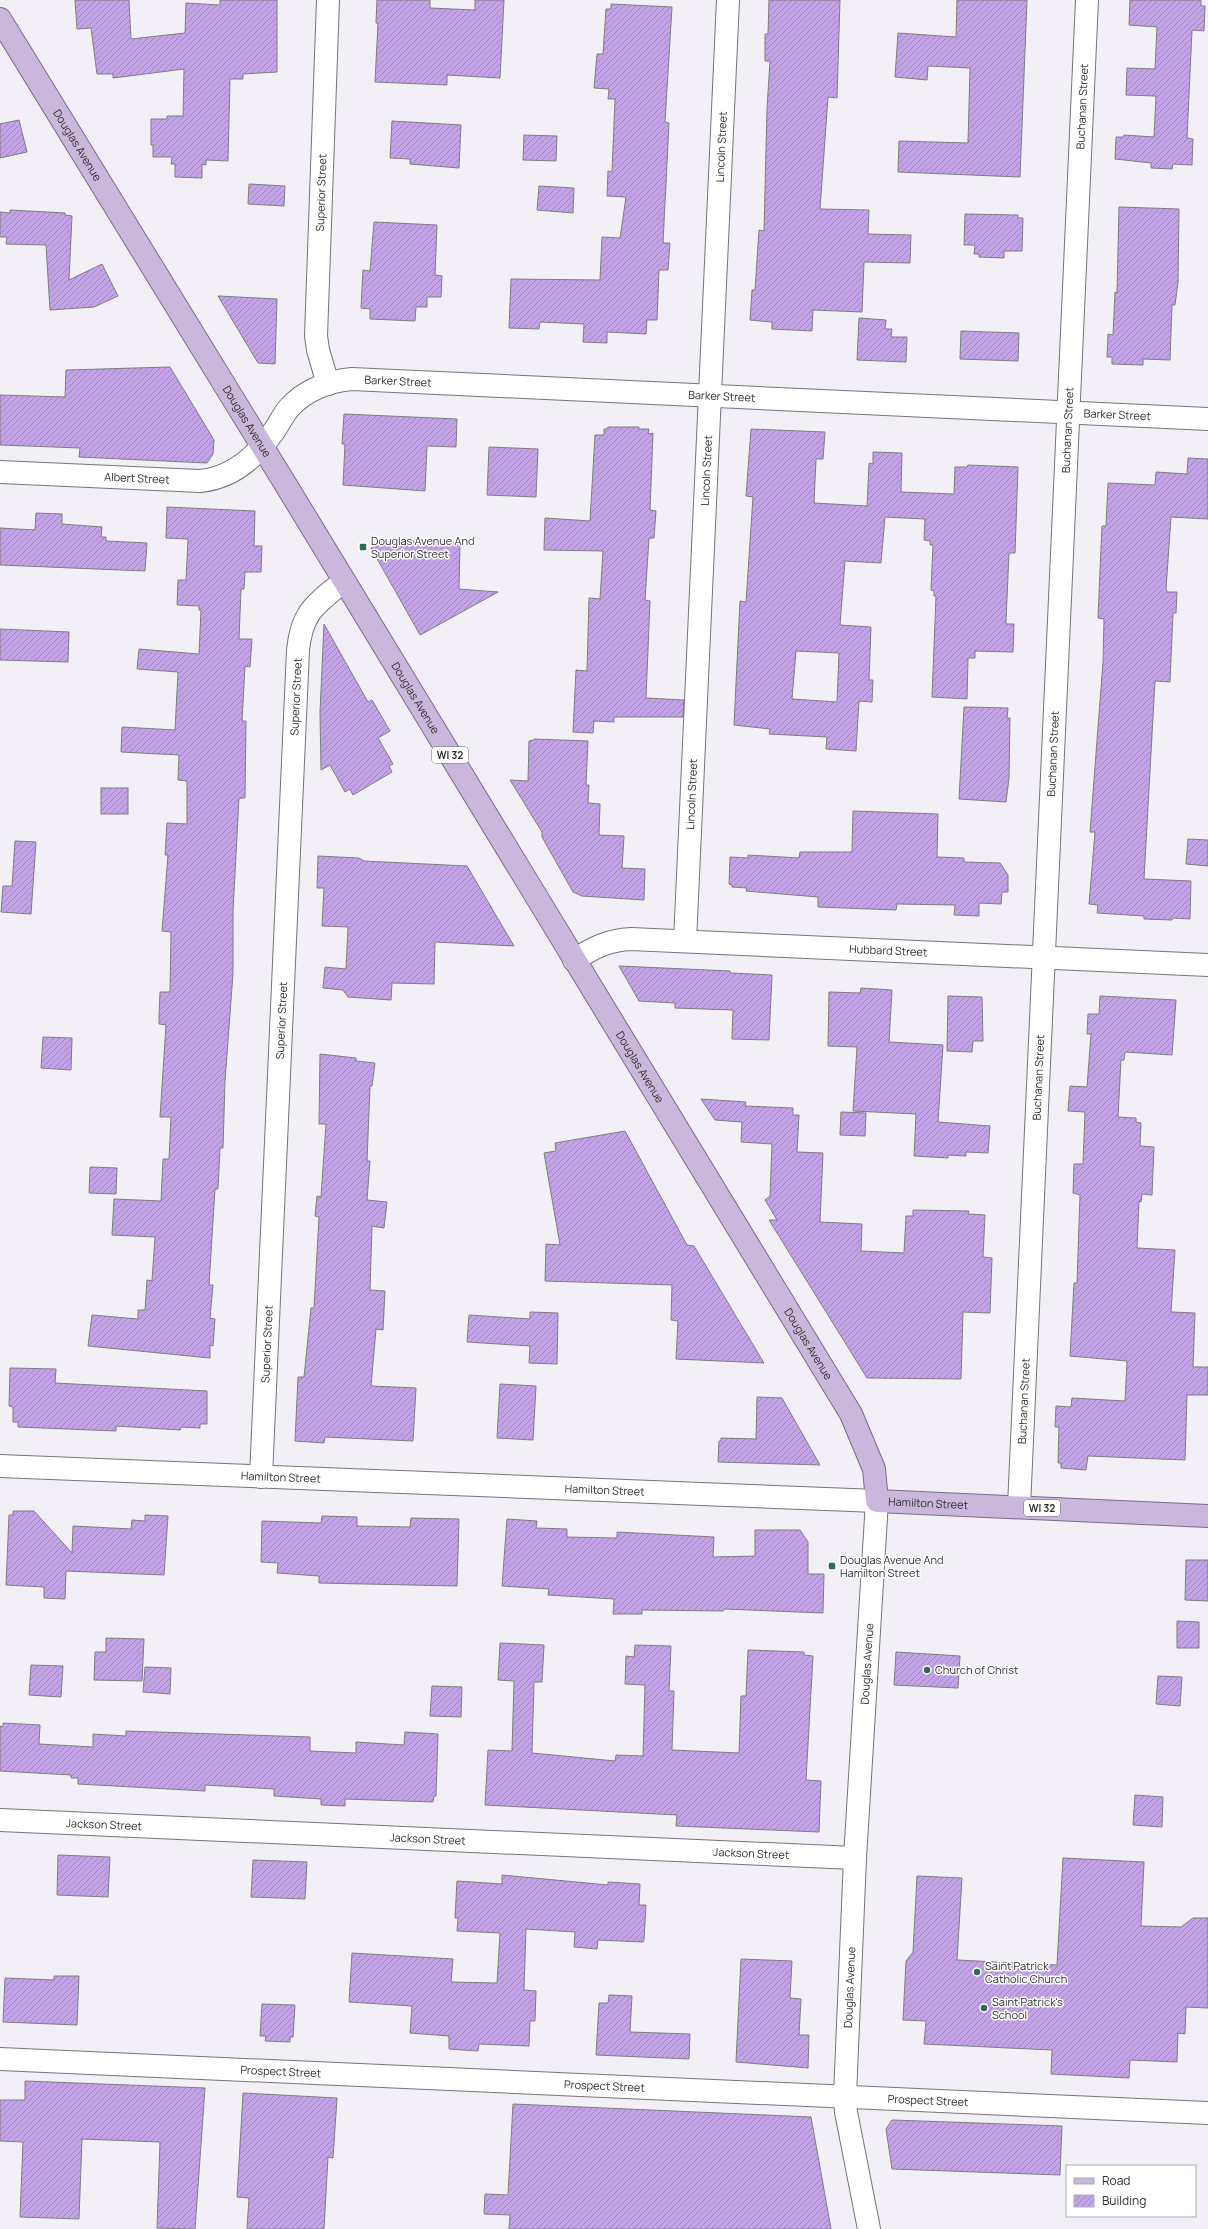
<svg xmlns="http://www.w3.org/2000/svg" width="1208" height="2229" font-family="Manrope,sans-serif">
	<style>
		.building { fill: url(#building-hatch); stroke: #7f7d82; fill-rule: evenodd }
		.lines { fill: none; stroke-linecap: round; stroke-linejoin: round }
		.minor-casing { stroke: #767479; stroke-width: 24 }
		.secondary-casing { stroke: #767479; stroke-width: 24 }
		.primary-casing { stroke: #7c6891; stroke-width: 24 }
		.minor { stroke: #fff; stroke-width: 22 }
		.secondary { stroke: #fff; stroke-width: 22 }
		.primary { stroke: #c9b8dc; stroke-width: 22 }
		.poi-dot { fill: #316a53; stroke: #fff; stroke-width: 1.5 }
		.labels { text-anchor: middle; stroke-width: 3; stroke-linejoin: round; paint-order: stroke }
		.shield { fill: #fff; stroke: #6d6d6e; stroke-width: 1 }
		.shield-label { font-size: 10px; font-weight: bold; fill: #2f2e30 }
		.street-label { font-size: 11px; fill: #2f2e30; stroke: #fff }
		.poi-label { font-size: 11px; fill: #2f2e30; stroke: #fff; text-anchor: start }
	</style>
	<defs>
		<pattern id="building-hatch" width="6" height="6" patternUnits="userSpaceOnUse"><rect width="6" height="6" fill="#c3a4e7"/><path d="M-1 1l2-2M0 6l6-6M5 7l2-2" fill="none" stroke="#9f86bc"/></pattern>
	</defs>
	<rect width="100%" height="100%" fill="#f2f0f6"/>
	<g class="building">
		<polygon points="75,0 129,0 131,39 185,33 186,3 220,5 220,0 277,0 277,72 243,74 243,79 230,79 228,161 206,160 206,165 202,164 202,178 175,177 175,164 171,164 172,157 153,157 153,145 151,145 151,119 167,119 167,116 183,116 184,69 113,78 113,74 97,74 91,28 77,29"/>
		<polygon points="377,0 430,0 430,8 475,10 475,0 504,0 500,78 447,75 447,85 375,82 378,23 376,23"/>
		<polygon points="769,0 840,0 837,98 828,97 820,209 869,210 868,234 911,235 910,263 864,262 862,312 813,310 812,331 772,329 772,322 750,320 752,290 755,290 759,230 764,231 767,108 770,61 765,61 765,34 768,34"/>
		<polygon points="957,0 1027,0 1020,177 898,172 899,141 968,143 970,68 928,66 927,80 895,77 898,33 956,37"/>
		<polygon points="1130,0 1201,0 1201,6 1205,6 1204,31 1192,30 1187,138 1193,139 1192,165 1173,164 1172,169 1151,168 1151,163 1115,159 1116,137 1124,137 1124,135 1154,137 1156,96 1126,95 1127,68 1155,69 1157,27 1129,25"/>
		<polygon points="611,4 672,7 665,122 669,123 663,243 670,243 668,270 659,270 657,320 647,320 646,334 607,332 607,343 583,342 584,324 540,322 539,329 509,328 511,279 600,280 602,237 620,238 626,197 607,196 608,171 612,172 615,99 608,99 609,89 594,88 597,54 603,54 606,9 611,9"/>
		<polygon points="19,120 27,152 0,158 0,124"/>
		<polygon points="392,121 461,125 459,168 410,164 410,159 390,158"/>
		<polygon points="524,135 557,136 556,161 523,160"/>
		<polygon points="249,184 285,186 284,206 248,204"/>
		<polygon points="539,186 574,188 573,213 537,210"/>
		<polygon points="1119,207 1179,209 1178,282 1175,305 1172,305 1170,360 1143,359 1143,365 1112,364 1112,357 1107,357 1108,334 1113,335 1115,292 1117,293"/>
		<polygon points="10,210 65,213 65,215 72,216 69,280 102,264 118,296 94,307 50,310 46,245 6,244 7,237 0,237 0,212 10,213"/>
		<polygon points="965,214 1018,215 1018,218 1023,218 1022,251 1004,251 1004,258 979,257 979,254 974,254 975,245 964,245"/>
		<polygon points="374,222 437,225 435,275 442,276 441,297 427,297 427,307 416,307 415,321 370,319 370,309 361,308 363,270 370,271"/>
		<polygon points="218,296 277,299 275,364 258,363"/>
		<polygon points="859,318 886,320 885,329 892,329 891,337 907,337 906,362 857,360"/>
		<polygon points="961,331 1019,333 1018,361 960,359"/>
		<polygon points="170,367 214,440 213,454 207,463 79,457 80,448 0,445 0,395 65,397 66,370"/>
		<polygon points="344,414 457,419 456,447 427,446 425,491 343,485 345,444 342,444"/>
		<polygon points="608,427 639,427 639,429 649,429 648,434 653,433 650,510 656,511 654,538 649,538 645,600 650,601 646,698 684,700 683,717 614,717 614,722 594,721 593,733 573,732 576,670 587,671 589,598 600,599 603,551 544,550 545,518 590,521 595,435 604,435 604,429 607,429"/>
		<path d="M751,429L825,432L823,459H816L814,503L867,506L869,463L873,464V452L902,453L901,492L954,494L955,467H967L968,465L1018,467L1015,553H1009L1006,621V624H1014L1013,652L975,651V658H968L967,699L932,697L936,596H934V591L931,590L933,545H930V541L924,540L925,519L885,517L881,563L845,561L840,625L871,627L869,680H873L872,702L859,701L856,751L826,749L827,737L769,734L770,729L734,725L740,601L746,602L753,497L746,496ZM796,651L839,653L837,702L792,699Z"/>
		<polygon points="489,447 538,449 536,497 487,495"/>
		<polygon points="1188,458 1208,459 1208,519 1171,517 1166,589 1167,592 1177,592 1176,613 1173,613 1170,682 1155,681 1144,879 1191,881 1190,919 1173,918 1172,920 1144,919 1144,916 1097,913 1098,905 1089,904 1095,832 1090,832 1103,662 1104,619 1098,618 1101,548 1102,526 1106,526 1108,483 1155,485 1156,472 1187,474"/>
		<polygon points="167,507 255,511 254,546 262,546 261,572 245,572 244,589 241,589 239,639 252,639 250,667 245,666 242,721 246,721 245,798 239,798 233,911 233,974 225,1081 223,1148 220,1148 218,1189 215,1189 209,1285 213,1285 210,1318 215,1319 213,1346 210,1345 210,1358 88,1346 92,1315 138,1319 138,1310 145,1310 147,1280 152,1281 155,1237 112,1235 114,1199 161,1201 163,1159 169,1159 171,1117 160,1117 166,1025 159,1024 159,1016 160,992 170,992 171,932 162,931 168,855 165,855 167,823 187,824 187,781 178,780 179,755 121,752 122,727 175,730 178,672 137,669 139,649 199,654 201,610 199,610 199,606 177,605 178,580 186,580 188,539 166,538"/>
		<polygon points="36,513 62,514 62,524 102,527 101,537 106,537 106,541 147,543 145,571 0,565 0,528 35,530"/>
		<polygon points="393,540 460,543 459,589 498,592 420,635 371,548"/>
		<polygon points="324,624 368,702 372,700 390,731 378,738 393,764 389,766 392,772 353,795 350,789 345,792 330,765 321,770 320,712"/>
		<polygon points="0,629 69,632 68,662 0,660"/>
		<polygon points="964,707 1008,708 1007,718 1010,718 1009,778 1006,802 959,799"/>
		<polygon points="534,739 588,741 586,785 589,785 588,803 600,804 599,835 624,836 622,868 645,869 644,900 582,896 573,892 542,837 542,832 510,780 528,781 529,741 534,740"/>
		<rect x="101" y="788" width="27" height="26"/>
		<polygon points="853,811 938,814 937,857 964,858 964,862 1000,863 1008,875 1008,892 1002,892 1001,904 979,903 979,916 954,915 955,905 897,904 896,910 818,907 818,897 746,891 747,888 732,887 732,885 729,884 730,857 748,858 748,855 799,858 800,852 852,852"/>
		<polygon points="1188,839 1208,840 1208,866 1186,864"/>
		<polygon points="15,841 36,842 31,914 1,912 3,886 12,886"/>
		<polygon points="318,856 359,858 364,861 467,866 514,946 435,942 434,984 392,983 391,1000 348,997 343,990 323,988 325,967 346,969 348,927 322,926 324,888 317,888"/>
		<polygon points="619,966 730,971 730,973 772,975 769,1040 732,1039 733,1010 675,1008 675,1003 639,1001"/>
		<polygon points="861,988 892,990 889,1042 943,1045 938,1122 990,1126 988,1153 966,1152 966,1156 948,1155 948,1158 914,1156 916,1114 853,1111 857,1047 828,1046 829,992 860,993"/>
		<polygon points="948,996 982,997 983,1041 973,1041 972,1052 947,1051"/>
		<polygon points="1100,996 1176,1000 1172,1055 1125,1052 1124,1060 1121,1060 1118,1117 1136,1118 1136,1122 1141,1123 1140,1146 1154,1147 1152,1195 1142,1194 1141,1202 1139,1201 1137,1248 1175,1250 1171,1312 1195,1313 1193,1367 1208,1367 1208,1395 1187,1395 1185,1460 1088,1456 1086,1470 1061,1468 1061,1463 1058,1463 1059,1427 1055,1427 1056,1406 1071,1407 1072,1398 1125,1401 1127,1361 1070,1356 1074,1283 1077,1283 1080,1195 1073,1193 1074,1164 1083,1164 1085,1112 1068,1111 1070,1086 1087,1087 1091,1034 1087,1034 1088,1014 1099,1014"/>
		<polygon points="43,1037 72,1038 71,1070 41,1068"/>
		<polygon points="320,1054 356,1058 356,1061 375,1063 372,1086 370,1086 367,1161 370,1161 367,1200 387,1202 384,1228 372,1226 370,1290 385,1291 383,1330 376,1329 371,1386 416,1388 413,1441 325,1437 324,1443 295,1441 298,1377 304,1377 311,1308 314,1308 319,1217 315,1216 317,1196 321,1197 326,1124 319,1124"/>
		<polygon points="701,1099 746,1102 745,1106 793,1108 793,1115 799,1115 797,1152 823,1153 820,1222 862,1224 861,1251 904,1253 906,1216 913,1216 913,1210 969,1211 968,1214 985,1215 983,1257 992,1258 990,1313 963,1312 961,1379 867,1378 769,1220 777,1220 765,1200 770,1196 772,1144 741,1142 742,1122 715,1120"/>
		<polygon points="841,1112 866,1113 865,1136 840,1135"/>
		<polygon points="625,1131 687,1245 694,1246 764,1363 676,1359 678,1321 671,1320 672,1285 545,1281 546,1244 560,1245 544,1153 556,1151 555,1143"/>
		<polygon points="90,1167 117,1168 116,1194 89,1193"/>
		<polygon points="530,1312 558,1313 557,1364 529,1363 530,1346 467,1342 469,1315 530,1319"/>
		<polygon points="10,1368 56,1369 55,1383 207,1391 207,1424 200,1424 200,1428 181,1427 180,1430 116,1426 116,1431 18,1427 18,1422 13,1422 13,1407 9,1406"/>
		<polygon points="500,1384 536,1386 533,1440 497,1438"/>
		<polygon points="757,1397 782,1398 820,1465 718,1462 719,1441 721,1441 721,1438 756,1439"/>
		<polygon points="13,1511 34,1511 72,1553 73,1526 131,1529 132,1520 145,1521 145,1515 168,1516 164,1575 66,1571 65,1599 44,1598 44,1587 6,1585 9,1515 13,1515"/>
		<polygon points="322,1516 357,1517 357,1526 410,1527 411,1518 459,1519 457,1586 319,1583 319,1576 277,1573 278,1563 261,1562 262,1521 321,1523"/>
		<polygon points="507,1519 537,1521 536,1528 567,1529 567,1537 617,1538 617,1532 714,1537 713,1557 755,1556 755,1530 800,1530 808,1542 808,1574 824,1574 823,1613 724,1609 723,1611 642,1610 642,1614 613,1614 614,1599 548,1595 549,1589 502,1586"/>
		<polygon points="1186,1560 1208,1560 1208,1601 1185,1600"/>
		<polygon points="1177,1621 1199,1622 1199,1648 1177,1648"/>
		<polygon points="106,1638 144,1639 142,1681 94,1680 95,1652 106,1652"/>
		<polygon points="500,1643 544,1645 542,1682 534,1682 532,1753 615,1761 616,1755 643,1756 645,1685 625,1684 626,1656 634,1657 635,1645 671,1646 669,1691 674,1691 672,1750 739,1753 741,1696 746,1696 748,1650 804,1652 804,1655 813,1656 806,1780 821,1781 819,1832 676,1826 677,1815 485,1805 488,1750 512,1751 514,1681 498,1680"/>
		<polygon points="896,1652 960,1656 958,1688 894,1685"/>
		<polygon points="31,1665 63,1666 61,1697 29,1695"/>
		<polygon points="145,1667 171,1668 170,1694 143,1692"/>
		<polygon points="1158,1676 1182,1677 1180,1706 1156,1704"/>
		<polygon points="432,1686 462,1687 461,1717 430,1716"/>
		<polygon points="3,1723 40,1725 39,1744 93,1747 93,1734 126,1736 126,1731 310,1737 310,1751 356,1753 356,1742 404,1745 405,1732 438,1734 436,1796 434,1796 433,1802 345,1799 345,1806 321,1805 321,1799 274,1796 274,1789 205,1785 205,1791 78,1784 78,1778 71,1778 71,1775 0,1771 0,1726 3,1727"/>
		<polygon points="1135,1795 1163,1797 1162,1827 1133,1825"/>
		<polygon points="58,1855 110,1857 108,1897 57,1895"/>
		<polygon points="1063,1858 1144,1862 1141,1926 1181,1927 1193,1918 1208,1918 1208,2008 1186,2007 1185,2034 1178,2033 1177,2062 1130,2060 1129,2078 1051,2074 1052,2050 924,2044 926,2021 903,2020 906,1961 913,1952 917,1876 962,1878 957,1960 1057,1965"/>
		<polygon points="253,1860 307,1862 305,1899 251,1897"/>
		<polygon points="502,1875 608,1885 608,1882 640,1884 639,1905 646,1905 644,1940 643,1942 598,1940 597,1949 574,1947 575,1932 526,1929 524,1990 536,1991 535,2021 530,2021 529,2046 479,2044 478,2051 449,2049 449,2036 410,2033 412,2006 349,2002 352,1953 453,1959 451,1982 497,1983 500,1933 457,1931 458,1918 455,1918 457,1881 502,1884"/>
		<polygon points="741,1959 792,1961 790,1998 801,1999 799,2035 809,2035 808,2068 736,2062"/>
		<polygon points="54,1976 79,1976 77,2025 3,2022 5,1978 54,1980"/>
		<polygon points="609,1995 632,1996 630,2032 690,2034 689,2059 596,2055 599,2003 608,2003"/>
		<polygon points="262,2004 295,2005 293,2037 290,2037 290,2042 265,2041 266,2036 260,2036"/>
		<polygon points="25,2081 205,2088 195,2229 157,2228 160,2142 82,2139 79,2219 20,2217 23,2142 0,2141 0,2100 25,2100"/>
		<polygon points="243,2093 337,2098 333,2158 328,2157 324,2229 247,2229 249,2198 237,2197"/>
		<polygon points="513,2104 811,2117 831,2229 509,2229 510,2215 484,2214 485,2194 508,2195"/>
		<polygon points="892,2120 1062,2126 1060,2175 892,2169 886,2129"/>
	</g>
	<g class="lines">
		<g class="minor-casing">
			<g id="minor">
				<path id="s1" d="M328,384L318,350L316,336L328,0"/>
				<path id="s2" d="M0,472L200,481C232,478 256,457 274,431C279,424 283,415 289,408C305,390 329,381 352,379L1208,419"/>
				<path id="s3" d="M685,941L728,0"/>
				<path id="s4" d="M574,960C593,948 608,940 631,939L1208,965"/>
				<path id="s5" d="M0,1466L877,1501"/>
				<path id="s6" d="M261,1477L298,650C302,611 316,604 344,581"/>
				<path id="s7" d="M1019,1507L1087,0"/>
				<path id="s8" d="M0,1820L855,1858"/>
				<path id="s9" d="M0,2059L1208,2113"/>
			</g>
		</g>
		<g class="secondary-casing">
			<g id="secondary">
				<path id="s10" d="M869,2229L846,2112L845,2096L855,1858L877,1501"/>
			</g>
		</g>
		<g class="primary-casing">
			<g id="primary">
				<path id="s11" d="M0,19L286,485L851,1414L874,1469L877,1501L1208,1516"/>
			</g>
		</g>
		<use href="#minor" class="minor"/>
		<use href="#secondary" class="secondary"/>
		<use href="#primary" class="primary"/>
	</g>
	<g class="poi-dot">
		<rect x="359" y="543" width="8" height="8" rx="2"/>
		<rect x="828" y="1562" width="8" height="8" rx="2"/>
		<circle cx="927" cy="1670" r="4"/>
		<circle cx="977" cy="1972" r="4"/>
		<circle cx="984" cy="2008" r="4"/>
	</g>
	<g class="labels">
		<g class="shield">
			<rect x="432" y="747" width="36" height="16" rx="3"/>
			<rect x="1024" y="1500" width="36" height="16" rx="3"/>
		</g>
		<g class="shield-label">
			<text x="450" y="759">WI 32</text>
			<text x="1042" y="1512">WI 32</text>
		</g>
		<g class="street-label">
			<text dy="4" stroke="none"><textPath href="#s7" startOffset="1402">Buchanan Street</textPath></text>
			<text dy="4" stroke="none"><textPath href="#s11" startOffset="148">Douglas Avenue</textPath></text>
			<text dy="4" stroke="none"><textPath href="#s3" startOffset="795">Lincoln Street</textPath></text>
			<text dy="4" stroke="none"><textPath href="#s1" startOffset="193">Superior Street</textPath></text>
			<text dy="4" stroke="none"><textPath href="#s2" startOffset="437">Barker Street</textPath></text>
			<text dy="4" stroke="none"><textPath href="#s2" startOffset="761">Barker Street</textPath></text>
			<text dy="4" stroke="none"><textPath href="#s2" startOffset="1157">Barker Street</textPath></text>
			<text dy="4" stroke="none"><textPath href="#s11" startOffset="472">Douglas Avenue</textPath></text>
			<text dy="4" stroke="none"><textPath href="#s7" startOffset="1078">Buchanan Street</textPath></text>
			<text dy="4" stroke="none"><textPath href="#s3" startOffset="471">Lincoln Street</textPath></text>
			<text dy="4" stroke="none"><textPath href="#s2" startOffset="137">Albert Street</textPath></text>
			<text dy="4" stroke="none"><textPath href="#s6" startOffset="781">Superior Street</textPath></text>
			<text dy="4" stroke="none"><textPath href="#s11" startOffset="796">Douglas Avenue</textPath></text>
			<text dy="4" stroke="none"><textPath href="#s7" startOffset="754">Buchanan Street</textPath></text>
			<text dy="4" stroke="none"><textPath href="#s3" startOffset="147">Lincoln Street</textPath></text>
			<text dy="4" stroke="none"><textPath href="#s4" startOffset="319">Hubbard Street</textPath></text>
			<text dy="4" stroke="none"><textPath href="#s6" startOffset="457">Superior Street</textPath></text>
			<text dy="4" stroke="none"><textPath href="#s11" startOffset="1228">Douglas Avenue</textPath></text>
			<text dy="4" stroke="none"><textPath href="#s7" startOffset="430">Buchanan Street</textPath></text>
			<text dy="4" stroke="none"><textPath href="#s6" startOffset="133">Superior Street</textPath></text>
			<text dy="4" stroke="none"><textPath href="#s11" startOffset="1552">Douglas Avenue</textPath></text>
			<text dy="4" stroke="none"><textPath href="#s7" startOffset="106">Buchanan Street</textPath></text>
			<text dy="4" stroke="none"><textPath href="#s5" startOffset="281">Hamilton Street</textPath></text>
			<text dy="4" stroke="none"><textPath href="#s5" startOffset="605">Hamilton Street</textPath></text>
			<text dy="4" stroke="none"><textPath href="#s11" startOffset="1777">Hamilton Street</textPath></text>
			<text dy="4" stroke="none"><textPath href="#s10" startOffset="568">Douglas Avenue</textPath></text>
			<text dy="4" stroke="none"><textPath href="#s8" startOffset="104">Jackson Street</textPath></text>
			<text dy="4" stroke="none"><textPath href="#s8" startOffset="428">Jackson Street</textPath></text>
			<text dy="4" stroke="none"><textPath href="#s8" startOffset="752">Jackson Street</textPath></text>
			<text dy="4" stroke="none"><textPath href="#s10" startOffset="244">Douglas Avenue</textPath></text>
			<text dy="4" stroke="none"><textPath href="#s9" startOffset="281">Prospect Street</textPath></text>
			<text dy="4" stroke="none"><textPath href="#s9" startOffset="605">Prospect Street</textPath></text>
			<text dy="4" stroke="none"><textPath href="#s9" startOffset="929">Prospect Street</textPath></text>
		</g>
		<g class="poi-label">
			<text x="371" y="545">Douglas Avenue And<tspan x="371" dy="13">Superior Street</tspan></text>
			<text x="840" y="1564">Douglas Avenue And<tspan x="840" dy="13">Hamilton Street</tspan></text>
			<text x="935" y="1674">Church of Christ</text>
			<text x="985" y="1970">Saint Patrick<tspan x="985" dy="13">Catholic Church</tspan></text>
			<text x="992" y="2006">Saint Patrick's<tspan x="992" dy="13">School</tspan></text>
		</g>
	</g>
	<rect x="1066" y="2165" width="130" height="52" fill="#ffffff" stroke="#acabac"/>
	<rect x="1074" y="2178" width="20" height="6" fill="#c9b8dc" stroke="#acabac"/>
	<text x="1102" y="2185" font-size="12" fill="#2f2e30">Road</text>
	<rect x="1074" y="2195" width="20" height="12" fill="url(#building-hatch)" stroke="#acabac"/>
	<text x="1102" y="2205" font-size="12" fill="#2f2e30">Building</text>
</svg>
